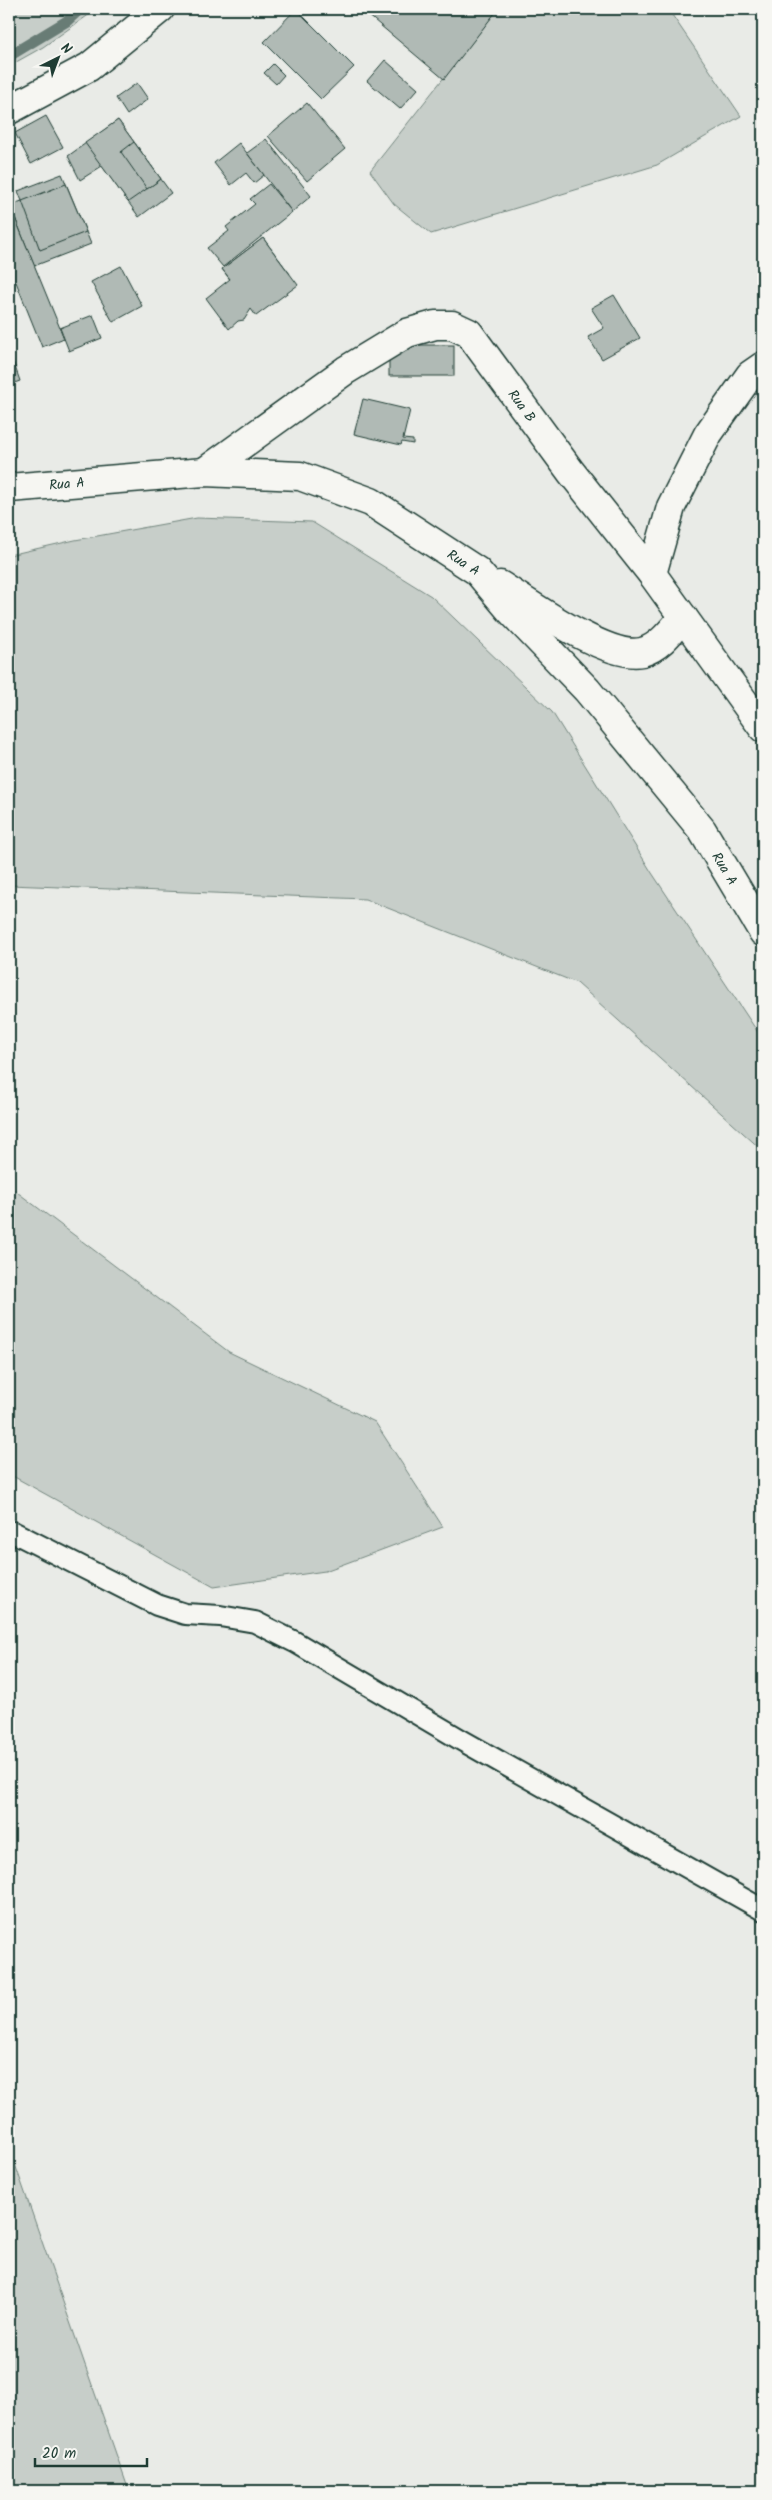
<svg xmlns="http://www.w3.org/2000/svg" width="772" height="2500" font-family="Kalam,sans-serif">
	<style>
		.green { fill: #c7cec9; stroke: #73867e }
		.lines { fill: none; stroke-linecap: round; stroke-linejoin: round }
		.stream { stroke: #687c75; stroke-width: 11 }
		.building { fill: #b0bab5; stroke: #1f3d34 }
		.lane-casing { stroke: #1f3d34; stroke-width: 24 }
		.street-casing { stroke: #1f3d34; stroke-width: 31 }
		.secondary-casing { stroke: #1f3d34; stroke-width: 31 }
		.lane { stroke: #f6f6f2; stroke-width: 20 }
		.street { stroke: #f6f6f2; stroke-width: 28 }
		.secondary { stroke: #f6f6f2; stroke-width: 28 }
		.labels { text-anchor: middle; stroke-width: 5; stroke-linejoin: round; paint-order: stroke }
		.street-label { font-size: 14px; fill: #1f3d34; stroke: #f6f6f2 }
	</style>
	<rect width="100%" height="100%" fill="#e9ebe7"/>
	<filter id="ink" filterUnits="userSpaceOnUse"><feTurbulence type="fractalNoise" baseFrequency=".02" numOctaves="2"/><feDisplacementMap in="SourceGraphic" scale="10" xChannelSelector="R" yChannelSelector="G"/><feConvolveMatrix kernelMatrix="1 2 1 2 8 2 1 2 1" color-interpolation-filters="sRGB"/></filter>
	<g filter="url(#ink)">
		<g class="green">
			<polygon points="9,9 97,9 43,47 9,66"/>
			<polygon points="498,9 668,9 741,116 657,165 431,234 394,204 370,171"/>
			<polygon points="197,518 312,522 431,596 552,712 652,873 763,1040 763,1151 577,983 365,899 9,885 9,555 75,540"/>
			<polygon points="9,1186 229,1352 375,1422 443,1527 325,1571 214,1587 9,1474"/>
			<polygon points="9,2147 129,2491 9,2491"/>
		</g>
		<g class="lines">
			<polyline class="stream" points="9,56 67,21 80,9"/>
		</g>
		<g class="building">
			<polygon points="296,9 354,67 321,99 264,42"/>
			<polygon points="361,9 498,9 444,79"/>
			<polygon points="385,60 418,89 400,109 367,81"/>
			<polygon points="273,64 284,75 276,84 264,73"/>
			<polygon points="137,83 148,99 127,115 116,98"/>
			<polygon points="307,103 345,149 307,181 268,136"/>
			<polygon points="46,116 63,147 31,164 15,133"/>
			<polygon points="118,120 171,193 139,217 102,166 80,180 68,156"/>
			<polygon points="118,120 161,179 128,202 85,143"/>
			<polygon points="266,139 311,196 292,212 247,153"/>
			<polygon points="134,142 161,179 147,189 121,152"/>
			<polygon points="239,143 264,175 254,183 246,173 231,185 214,163"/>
			<polygon points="62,174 91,244 34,266 10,205 22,201 18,191"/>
			<polygon points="66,184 86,232 40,250 22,201"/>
			<polygon points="269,184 292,212 223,267 207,248 229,231 226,227 255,204 250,199"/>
			<polygon points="15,218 37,273 9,285 9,220"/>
			<polygon points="15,218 64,338 42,347 16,282 9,285 9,220"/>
			<polygon points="263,238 290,274 249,305 222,269"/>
			<polygon points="263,238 298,285 256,316 251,309 244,320 238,321 229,329 206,298 230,279 222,269"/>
			<polygon points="121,266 142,306 113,322 91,282"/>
			<polygon points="614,295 640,338 602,359 588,337 604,328 591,308"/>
			<polygon points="93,315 102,338 69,351 60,328"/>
			<rect x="389" y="345" width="65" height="31"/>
			<polygon points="9,349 13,361 9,363"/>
			<polygon points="13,361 20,381 9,385 9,363"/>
			<polygon points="363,399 410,410 403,439 413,440 413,444 402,442 401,445 354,434"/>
		</g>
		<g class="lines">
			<g class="lane-casing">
				<polyline id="lane" points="13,1532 157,1605 185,1614 220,1616 255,1622 295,1642 463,1741 763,1910"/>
			</g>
			<g class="street-casing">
				<g id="street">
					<path id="s1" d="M204,472L346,370L407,333L435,325H452L469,333L571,472L652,574L763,728"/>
					<path id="s2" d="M9,488L204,472L300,476L371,502L477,571L510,610L587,690L702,830L763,932"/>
					<polyline points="652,574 671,507 708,434 750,375 763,366"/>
					<path d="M500,585C530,604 608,660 642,652C659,648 672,630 683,617"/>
				</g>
			</g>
			<g class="secondary-casing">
				<polyline id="secondary" points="9,110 89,67 160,9"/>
			</g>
			<use href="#lane" class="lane"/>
			<use href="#street" class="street"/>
			<use href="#secondary" class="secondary"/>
		</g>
	</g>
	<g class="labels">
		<g class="street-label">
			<text dy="5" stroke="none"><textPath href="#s1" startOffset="401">Rua B</textPath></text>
			<text dy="5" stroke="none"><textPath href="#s2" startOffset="58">Rua A</textPath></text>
			<text dy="5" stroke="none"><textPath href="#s2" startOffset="478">Rua A</textPath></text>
			<text dy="5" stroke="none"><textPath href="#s2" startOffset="882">Rua A</textPath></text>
		</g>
	</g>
	<rect width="772" height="2500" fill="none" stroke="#f6f6f2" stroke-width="30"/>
	<rect x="15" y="15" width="742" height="2470" fill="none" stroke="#1f3d34" stroke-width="2" filter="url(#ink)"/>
	<g transform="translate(58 58) rotate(42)" stroke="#f6f6f2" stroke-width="4" paint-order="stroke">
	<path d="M0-4L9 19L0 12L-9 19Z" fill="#1f3d34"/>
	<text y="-8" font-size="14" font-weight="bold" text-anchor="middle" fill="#1f3d34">N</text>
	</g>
	<path d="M35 2458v8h112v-8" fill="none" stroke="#1f3d34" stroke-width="2.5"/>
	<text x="42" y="2458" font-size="15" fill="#1f3d34" stroke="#f6f6f2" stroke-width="4" paint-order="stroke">20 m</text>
</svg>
